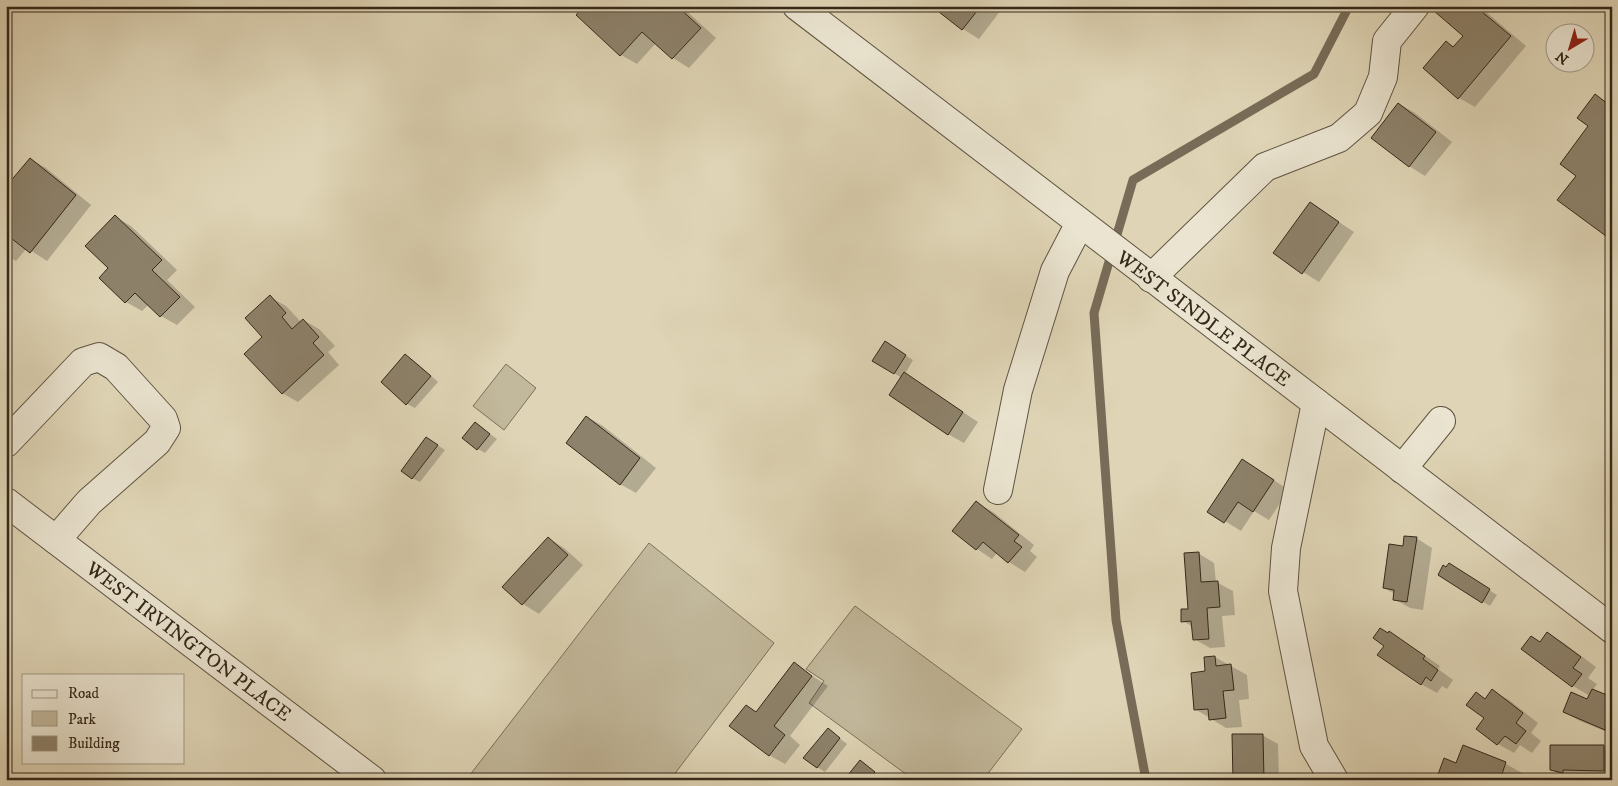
<svg xmlns="http://www.w3.org/2000/svg" width="1618" height="786" font-family="'IM FELL DW Pica',serif">
	<style>
		.green { fill: #c2b89b; stroke: #7b705a }
		.shadow { fill: #0003 }
		.lines { fill: none; stroke-linecap: round; stroke-linejoin: round }
		.stream { stroke: #786c58; stroke-width: 9 }
		.building { fill: #8d826b; stroke: #34281a }
		.minor-casing { stroke: #5f5341; stroke-width: 30 }
		.minor { stroke: #eae4d0; stroke-width: 28 }
		.labels { text-anchor: middle; stroke-width: 5; stroke-linejoin: round; paint-order: stroke }
		.street-label { font-size: 20px; fill: #34281a; stroke: #eae4d0 }
	</style>
	<rect width="100%" height="100%" fill="#dfd5b6"/>
	<filter id="stains"><feTurbulence type="fractalNoise" baseFrequency=".004" numOctaves="4"/><feColorMatrix values="0 0 0 0 .2 0 0 0 0 .09 0 0 0 0 .02 0 0 0 .5 -.17"/></filter>
	<radialGradient id="worn" r=".72"><stop offset=".6" stop-color="#630" stop-opacity="0"/><stop offset="1" stop-color="#630" stop-opacity=".3"/></radialGradient>
	<g class="green">
		<polygon points="506,364 536,388 504,430 473,406"/>
		<polygon points="649,543 774,643 670,780 466,780"/>
		<polygon points="855,606 1022,729 983,780 914,780 809,703 824,681 806,669"/>
	</g>
	<g class="shadow">
		<polygon points="586,6 681,6 716,38 689,68 673,58 656,43 637,64 621,55"/>
		<polygon points="945,6 1004,6 979,39 963,29 940,12"/>
		<polygon points="1439,6 1479,6 1526,46 1475,107 1459,98 1446,42 1455,47 1464,35"/>
		<polygon points="1399,104 1415,113 1452,142 1425,176 1409,166"/>
		<polygon points="30,159 46,168 91,205 47,261 27,248 16,261 6,256 6,180 11,183"/>
		<polygon points="1310,203 1354,232 1319,282 1303,272"/>
		<polygon points="115,217 131,226 177,270 167,280 195,307 177,325 161,316 149,304 142,311 126,302 110,268"/>
		<polygon points="270,297 286,306 301,322 303,320 319,329 335,346 328,352 339,365 298,402 282,393 264,337"/>
		<polygon points="885,343 913,360 905,374 978,422 964,443 948,434 902,378 874,361"/>
		<polygon points="405,355 413,360 438,382 415,408 407,404"/>
		<polygon points="587,417 603,426 656,468 636,493 620,484"/>
		<polygon points="476,424 497,439 485,453 478,449"/>
		<polygon points="434,443 445,450 420,482 412,478"/>
		<polygon points="1258,470 1289,490 1269,520 1254,511 1241,531 1209,511"/>
		<polygon points="977,503 993,512 1034,545 1030,551 1037,557 1025,572 1009,562 997,553 992,559 977,549"/>
		<polygon points="548,538 564,548 583,565 539,614 523,604 504,587"/>
		<polygon points="1416,538 1432,548 1423,610 1410,608 1394,599 1395,594 1384,588 1404,547"/>
		<polygon points="1198,553 1214,563 1216,582 1233,591 1235,615 1222,616 1225,647 1210,648 1194,639 1193,627 1183,621 1190,610"/>
		<polygon points="1449,565 1497,595 1490,606 1439,575"/>
		<polygon points="1390,632 1440,666 1438,669 1453,680 1447,689 1442,686 1437,693 1421,684 1385,646"/>
		<polygon points="1548,633 1564,643 1596,667 1588,678 1597,684 1592,691 1612,699 1612,734 1580,721 1564,712 1588,701 1590,696 1573,686 1523,649 1541,643"/>
		<polygon points="1215,657 1247,675 1249,699 1239,700 1242,727 1226,728 1195,709 1207,672"/>
		<polygon points="794,664 828,686 790,736 800,745 785,764 769,755 757,713"/>
		<polygon points="1493,691 1509,700 1538,723 1531,733 1541,741 1532,753 1520,745 1514,753 1498,744 1486,718 1486,700"/>
		<polygon points="828,729 847,744 825,772 817,767"/>
		<polygon points="1262,735 1278,744 1279,780 1234,780"/>
		<polygon points="1464,747 1506,764 1529,777 1528,780 1437,780 1457,764"/>
		<polygon points="1604,747 1612,751 1612,779 1570,780 1551,769"/>
		<polygon points="861,762 882,778 880,780 846,780"/>
	</g>
	<g class="lines">
		<polyline class="stream" points="1146,780 1116,620 1094,313 1133,180 1314,74 1349,6"/>
	</g>
	<g class="building">
		<polygon points="584,6 677,6 701,28 672,59 642,32 620,56 576,15"/>
		<polygon points="943,6 981,6 962,30 939,12"/>
		<polygon points="1438,6 1475,6 1511,36 1458,99 1423,68 1446,41 1453,47 1463,36 1434,11"/>
		<polygon points="1595,94 1612,107 1612,237 1610,239 1557,200 1576,176 1560,164 1588,126 1577,118"/>
		<polygon points="1398,103 1436,132 1409,167 1371,138"/>
		<polygon points="30,158 76,195 30,253 11,238 6,245 6,181 9,183"/>
		<polygon points="1310,202 1339,222 1302,274 1273,253"/>
		<polygon points="115,215 162,260 152,270 180,297 160,317 135,293 125,303 99,278 108,268 85,246"/>
		<polygon points="270,295 286,313 282,317 292,329 303,319 319,337 313,343 324,355 282,394 244,354 262,337 245,318"/>
		<polygon points="885,341 906,355 894,374 872,361"/>
		<polygon points="405,354 431,376 406,405 381,382"/>
		<polygon points="904,372 963,412 948,435 889,395"/>
		<polygon points="586,416 640,458 620,485 566,443"/>
		<polygon points="475,422 490,434 477,450 462,438"/>
		<polygon points="426,437 438,445 412,479 401,471"/>
		<polygon points="1242,459 1274,480 1253,512 1238,502 1224,523 1207,512"/>
		<polygon points="976,501 1019,535 1014,541 1022,547 1008,563 983,542 976,550 952,531"/>
		<polygon points="1404,536 1417,537 1407,602 1393,600 1394,590 1383,588 1389,544 1403,546"/>
		<polygon points="548,537 568,555 522,605 502,587"/>
		<polygon points="1199,552 1201,582 1218,581 1220,607 1207,608 1209,639 1193,640 1191,621 1181,622 1181,609 1188,609 1184,553"/>
		<polygon points="1449,563 1490,589 1482,603 1438,575 1443,565 1446,567"/>
		<polygon points="1380,628 1388,633 1389,631 1425,656 1423,659 1438,670 1431,681 1426,677 1421,685 1377,655 1384,646 1373,638"/>
		<polygon points="1547,632 1581,657 1573,668 1582,674 1572,687 1521,649 1531,636 1540,642"/>
		<polygon points="1215,656 1216,666 1231,664 1234,690 1223,691 1226,718 1209,720 1208,709 1194,710 1191,673 1205,671 1204,657"/>
		<polygon points="794,662 812,676 774,726 785,735 769,756 729,726 746,705 756,712"/>
		<polygon points="1492,689 1523,713 1516,723 1526,731 1516,744 1505,736 1497,745 1476,729 1484,718 1466,705 1476,692 1485,699"/>
		<polygon points="1592,689 1612,697 1612,733 1563,712 1571,692 1587,699"/>
		<polygon points="828,728 840,738 817,768 803,758"/>
		<polygon points="1232,734 1263,734 1264,780 1233,780"/>
		<polygon points="1463,745 1506,762 1500,780 1436,780 1444,758 1456,763"/>
		<polygon points="1550,745 1604,745 1604,771 1563,770 1563,773 1550,770"/>
		<polygon points="860,760 875,772 869,780 844,780"/>
	</g>
	<g class="lines">
		<g class="minor-casing">
			<g id="minor">
				<polyline points="797,6 1612,629"/>
				<polyline points="1151,278 1265,167 1339,138 1368,113 1383,77 1387,41 1415,6"/>
				<polyline points="1316,403 1286,548 1283,591 1314,746 1334,780"/>
				<polyline points="6,443 83,362 99,357 116,367 163,419 166,428 157,442 89,502 56,540"/>
				<polyline points="1402,469 1441,421"/>
				<polyline points="998,490 1018,390 1055,271 1080,223"/>
				<polyline points="6,502 372,780"/>
			</g>
		</g>
		<use href="#minor" class="minor"/>
	</g>
	<g class="labels">
		<g class="street-label">
			<text transform="translate(1204 318) rotate(37)" y="7">WEST SINDLE PLACE</text>
			<text transform="translate(189 641) rotate(37)" y="7">WEST IRVINGTON PLACE</text>
		</g>
	</g>
	<rect width="1618" height="786" fill="none" stroke="#dfd5b6" stroke-width="25"/>
	<rect x="8" y="8" width="1603" height="771" fill="none" stroke="#34281a" stroke-width="2.5"/>
	<rect x="12" y="12" width="1593" height="761" fill="none" stroke="#34281a"/>
	<rect x="22" y="674" width="162" height="90" fill="#eae4d0" stroke="#a19987"/>
	<rect x="32" y="690" width="25" height="8" fill="#eae4d0" stroke="#a19987"/>
	<text x="68" y="698" font-size="15" fill="#34281a">Road</text>
	<rect x="32" y="711" width="25" height="15" fill="#c2b89b" stroke="#a19987"/>
	<text x="68" y="724" font-size="15" fill="#34281a">Park</text>
	<rect x="32" y="736" width="25" height="15" fill="#8d826b" stroke="#a19987"/>
	<text x="68" y="748" font-size="15" fill="#34281a">Building</text>
	<g transform="translate(1570 48) rotate(218)"><circle r="24" fill="#eae4d0" stroke="#a19987"/>
	<path d="M0-4L9 19L0 12L-9 19Z" fill="#8f2418"/>
	<text y="-8" font-size="14" font-weight="bold" text-anchor="middle" fill="#34281a">N</text>
	</g>
	<rect width="100%" height="100%" filter="url(#stains)"/>
	<rect width="100%" height="100%" fill="url(#worn)"/>
</svg>
